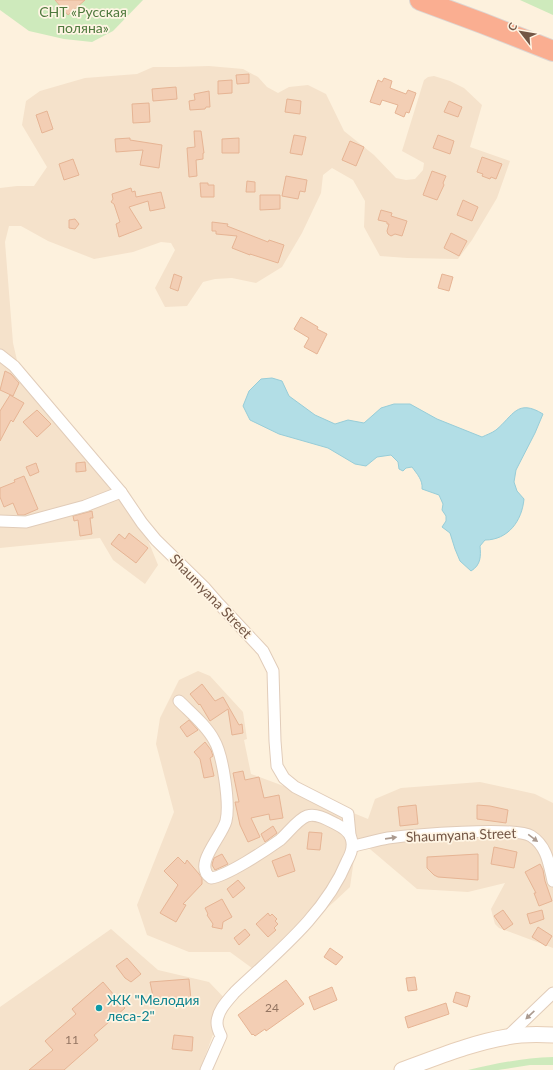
<svg xmlns="http://www.w3.org/2000/svg" width="553" height="1070" font-family="Lato,sans-serif">
	<style>
		.residential { fill: #f5e2cb }
		.green { fill: #ceeabc }
		.water { fill: #b2dee6; stroke: #97cdd8 }
		.building { fill: #f3ceb4; stroke: #e6b494 }
		.lines { fill: none; stroke-linecap: round; stroke-linejoin: round }
		.street-casing { stroke: #e1ccb9; stroke-width: 13 }
		.secondary-casing { stroke: #e6ceb7; stroke-width: 17 }
		.highway-casing { stroke: #ddd6d2; stroke-width: 22 }
		.street { stroke: #fff; stroke-width: 11 }
		.secondary { stroke: #fff; stroke-width: 15 }
		.highway { stroke: #faae91; stroke-width: 20 }
		.oneway { fill: #ab9a8f }
		.culture-dot { fill: #0f9aa8; stroke: #fff5e4; stroke-width: 1.5 }
		.labels { text-anchor: middle; stroke-width: 3.5; stroke-linejoin: round; paint-order: stroke }
		.number-label { font-size: 12px; fill: #937461 }
		.park-label { font-size: 14px; fill: #4e793d; stroke: #fff5e4 }
		.street-label { font-size: 14px; fill: #735645; stroke: #fff5e4 }
		.culture-label { font-size: 14px; fill: #0d838f; stroke: #fff5e4; text-anchor: start }
	</style>
	<rect width="100%" height="100%" fill="#fdf1dd"/>
	<g class="residential">
		<polygon points="209,66 243,69 258,77 267,87 278,93 289,87 308,85 326,94 344,131 374,155 396,178 406,180 415,179 423,170 424,163 402,151 424,80 428,77 434,76 450,81 464,88 482,105 470,147 510,161 497,198 472,240 458,259 407,258 380,256 364,227 365,201 353,180 332,168 323,175 321,193 302,233 282,267 256,283 232,278 215,279 203,282 187,306 165,307 155,288 175,250 171,243 161,242 133,252 94,259 48,241 21,226 9,226 5,242 13,343 19,369 128,491 158,565 145,584 113,560 100,538 0,548 0,188 17,186 34,186 47,167 22,125 26,101 40,91 85,78 137,74 153,67 176,67"/>
		<polygon points="198,671 210,676 243,712 247,739 244,740 251,774 324,801 368,819 375,799 401,788 480,782 535,794 553,803 553,948 499,928 495,924 491,909 505,883 468,892 417,889 357,838 350,887 335,901 256,971 230,952 189,952 147,935 137,905 174,812 156,744 160,718 179,680"/>
		<polygon points="111,929 158,970 209,982 228,1002 215,1029 200,1070 0,1070 0,1007"/>
	</g>
	<g class="green">
		<polygon points="0,0 143,0 113,31 92,42 64,39 29,31 0,10"/>
		<polygon points="520,0 553,0 553,15"/>
		<path d="M553,1057V1065H530L498,1070H468C497,1063 524,1058 553,1057Z"/>
	</g>
	<path class="water" d="M272,378L282,381L289,396L315,415L335,424L348,420L364,423L381,408L394,404H410L437,419L482,437C486,435 492,433 496,430C513,416 517,398 543,414L535,433L516,470L514,482L517,491L524,499C522,521 508,540 485,540L480,546C481,556 481,565 471,571L460,561L455,549L450,533L442,527L446,521V516L442,510L443,504L439,495L422,489C423,480 417,474 412,467L406,468L403,471L399,469L398,462L391,455L377,457L366,466L355,464L328,448L279,434L250,420L243,406L249,391L261,379Z"/>
	<g class="building">
		<polygon points="55,0 85,0 68,15"/>
		<polygon points="249,74 249,83 237,84 236,75"/>
		<polygon points="384,78 392,81 390,88 406,94 408,90 416,93 409,113 406,112 404,117 395,113 398,105 382,100 380,105 370,102 378,80 382,82"/>
		<polygon points="232,80 232,93 218,94 218,81"/>
		<polygon points="176,87 177,99 153,101 152,89"/>
		<polygon points="209,91 210,107 206,107 205,109 190,110 189,101 195,100 194,94"/>
		<polygon points="287,99 301,101 300,114 285,112"/>
		<polygon points="449,101 462,107 458,117 444,112"/>
		<polygon points="149,103 150,122 133,123 132,104"/>
		<polygon points="47,111 53,129 42,133 36,115"/>
		<polygon points="194,131 201,131 204,153 203,153 203,159 196,160 197,176 189,177 187,148 195,147"/>
		<polygon points="294,135 306,137 302,155 290,153"/>
		<polygon points="438,135 454,141 450,154 433,148"/>
		<polygon points="130,138 130,140 162,145 159,168 140,165 143,150 116,152 115,139"/>
		<polygon points="239,138 239,153 222,153 222,139"/>
		<polygon points="350,141 364,147 356,166 342,160"/>
		<polygon points="482,157 502,164 496,179 491,177 490,179 482,176 483,174 477,172"/>
		<polygon points="73,159 79,175 64,180 59,164"/>
		<polygon points="432,171 446,176 443,183 444,185 437,200 423,195"/>
		<polygon points="286,176 307,180 305,192 300,191 298,199 282,196"/>
		<polygon points="247,181 255,182 255,192 246,192"/>
		<polygon points="200,183 208,183 208,185 214,185 214,197 201,197"/>
		<polygon points="131,188 132,192 135,191 136,197 161,192 165,208 150,211 148,201 129,207 142,228 119,237 116,224 120,222 114,204 111,202 113,199 112,194"/>
		<polygon points="260,195 280,195 280,209 260,210"/>
		<polygon points="463,200 478,207 472,221 457,215"/>
		<polygon points="381,210 392,213 391,216 407,221 402,236 395,234 391,236 388,234 387,231 389,224 387,224 387,222 378,220"/>
		<polygon points="75,219 79,224 75,229 69,228 69,220"/>
		<polygon points="212,222 228,224 227,226 268,242 269,240 284,245 278,263 250,254 250,255 232,248 237,236 216,234 216,231 212,231"/>
		<polygon points="451,233 467,241 459,256 444,248"/>
		<polygon points="174,274 182,277 178,291 170,288"/>
		<polygon points="442,274 453,277 449,291 438,288"/>
		<polygon points="301,317 318,327 317,329 327,334 317,354 304,347 309,338 294,329"/>
		<polygon points="5,371 11,374 19,383 13,396 0,390"/>
		<polygon points="10,395 24,403 13,422 11,420 0,441 0,411"/>
		<polygon points="37,410 51,424 37,437 23,422"/>
		<polygon points="85,462 86,471 76,472 76,463"/>
		<polygon points="36,463 39,472 30,476 26,467"/>
		<polygon points="24,476 38,509 24,515 18,515 13,503 4,507 0,497 0,488 15,482 14,480"/>
		<polygon points="92,511 93,518 90,518 92,534 80,536 78,520 74,521 73,516"/>
		<polygon points="129,533 148,548 136,563 111,544 119,534 125,539"/>
		<polygon points="202,684 215,701 223,697 239,725 242,724 243,733 232,735 228,709 210,721 200,704 199,705 190,694"/>
		<polygon points="189,720 198,730 187,737 180,727"/>
		<polygon points="205,742 211,750 213,756 210,758 214,776 204,778 200,759 194,752"/>
		<polygon points="243,771 245,780 259,777 264,798 279,795 283,818 270,820 269,814 251,818 260,837 248,842 240,825 235,802 239,802 233,773"/>
		<polygon points="416,805 418,824 400,826 398,807"/>
		<polygon points="477,805 490,806 508,810 506,823 477,819"/>
		<polygon points="273,826 277,833 265,842 261,834"/>
		<polygon points="309,832 322,833 320,850 307,849"/>
		<polygon points="494,847 517,852 514,868 491,864"/>
		<polygon points="222,854 228,864 215,870 212,865 213,861 214,858"/>
		<polygon points="290,854 295,871 278,877 272,861"/>
		<polygon points="478,854 478,880 438,877 434,875 427,868 427,857"/>
		<polygon points="178,857 185,864 187,860 199,874 202,878 202,884 183,904 186,905 176,922 160,913 178,885 164,871"/>
		<polygon points="540,864 543,870 545,881 552,901 539,906 534,893 536,893 525,872"/>
		<polygon points="238,880 245,888 233,898 227,889"/>
		<polygon points="222,899 232,917 223,922 222,929 212,927 213,924 207,915 208,914 205,908"/>
		<polygon points="503,910 513,924 504,930 494,916"/>
		<polygon points="542,910 544,919 530,924 527,914"/>
		<polygon points="268,913 270,916 272,914 277,919 275,921 278,924 274,928 276,930 268,937 256,924"/>
		<polygon points="538,927 552,936 546,946 532,937"/>
		<polygon points="245,929 250,935 239,945 234,938"/>
		<polygon points="330,948 343,957 336,965 324,957"/>
		<polygon points="127,958 141,974 131,982 125,978 116,966"/>
		<polygon points="415,977 417,990 408,991 406,978"/>
		<polygon points="189,979 191,1000 158,1002 158,1001 154,1001 150,982"/>
		<polygon points="286,980 304,1004 266,1031 265,1029 255,1036 253,1034 252,1035 238,1015"/>
		<polygon points="103,982 125,1008 94,1035 98,1040 64,1070 29,1070 53,1050 45,1041 76,1014 72,1009"/>
		<polygon points="332,987 337,1000 314,1010 309,997"/>
		<polygon points="456,992 470,996 467,1007 453,1002"/>
		<polygon points="446,1003 449,1014 408,1028 405,1017"/>
		<polygon points="174,1035 193,1037 192,1051 172,1049"/>
	</g>
	<g class="lines">
		<g class="street-casing">
			<g id="street">
				<polyline points="0,355 14,366 121,492 142,523 156,540 205,588 219,604 263,651 273,671 275,741 277,766 284,778 295,787 348,814 350,835"/>
				<polyline points="0,521 26,522 85,506 121,492"/>
				<path d="M179,701C191,713 206,725 214,740C223,755 230,804 226,821C222,837 192,865 211,878C227,876 266,850 280,840C288,833 298,819 307,816C317,813 328,820 336,824C342,827 349,831 351,838C354,846 351,854 347,861C325,915 276,953 235,992C228,1000 217,1011 217,1023C217,1027 219,1032 221,1036L206,1070"/>
				<path d="M353,846C364,844 376,840 388,838C411,835 515,826 531,836C547,846 549,864 553,881"/>
				<polyline points="507,1037 553,993"/>
			</g>
		</g>
		<g class="secondary-casing">
			<path id="secondary" d="M402,1070C436,1058 471,1043 507,1037C522,1034 538,1034 553,1035"/>
		</g>
		<g class="highway-casing">
			<polyline id="highway" points="420,0 482,23 553,51"/>
		</g>
		<use href="#street" class="street"/>
		<use href="#secondary" class="secondary"/>
		<use href="#highway" class="highway"/>
	</g>
	<defs><path id="oneway-solid" d="M-6-.8H1V-3.2L6.5 0L1 3.2V.8H-6Z"/></defs>
	<g class="oneway">
		<use href="#oneway-solid" transform="translate(391 838) rotate(-8)"/>
		<use href="#oneway-solid" transform="translate(533 838) rotate(37)"/>
		<use href="#oneway-solid" transform="translate(530 1015) rotate(137)"/>
	</g>
	<circle class="culture-dot" cx="99" cy="1008" r="4"/>
	<g class="labels">
		<g class="number-label">
			<text x="272" y="1012">24</text>
			<text x="72" y="1044">11</text>
		</g>
		<g class="park-label">
			<text x="83" y="17">СНТ «Русская<tspan x="83" dy="16">поляна»</tspan></text>
		</g>
		<g class="street-label">
			<text transform="translate(211 596) rotate(46)" y="5">Shaumyana Street</text>
			<text transform="translate(461 835) rotate(-2)" y="5">Shaumyana Street</text>
		</g>
		<g class="culture-label">
			<text x="107" y="1005">ЖК "Мелодия<tspan x="107" dy="16">леса-2"</tspan></text>
		</g>
	</g>
	<g transform="translate(521 32) rotate(301)" stroke="#fff5e4" stroke-width="3" paint-order="stroke">
	<path d="M0-3L7 15L0 10L-7 15Z" fill="#735645"/>
	<text y="-6" font-size="11" font-weight="bold" text-anchor="middle" fill="#735645">С</text>
	</g>
</svg>
